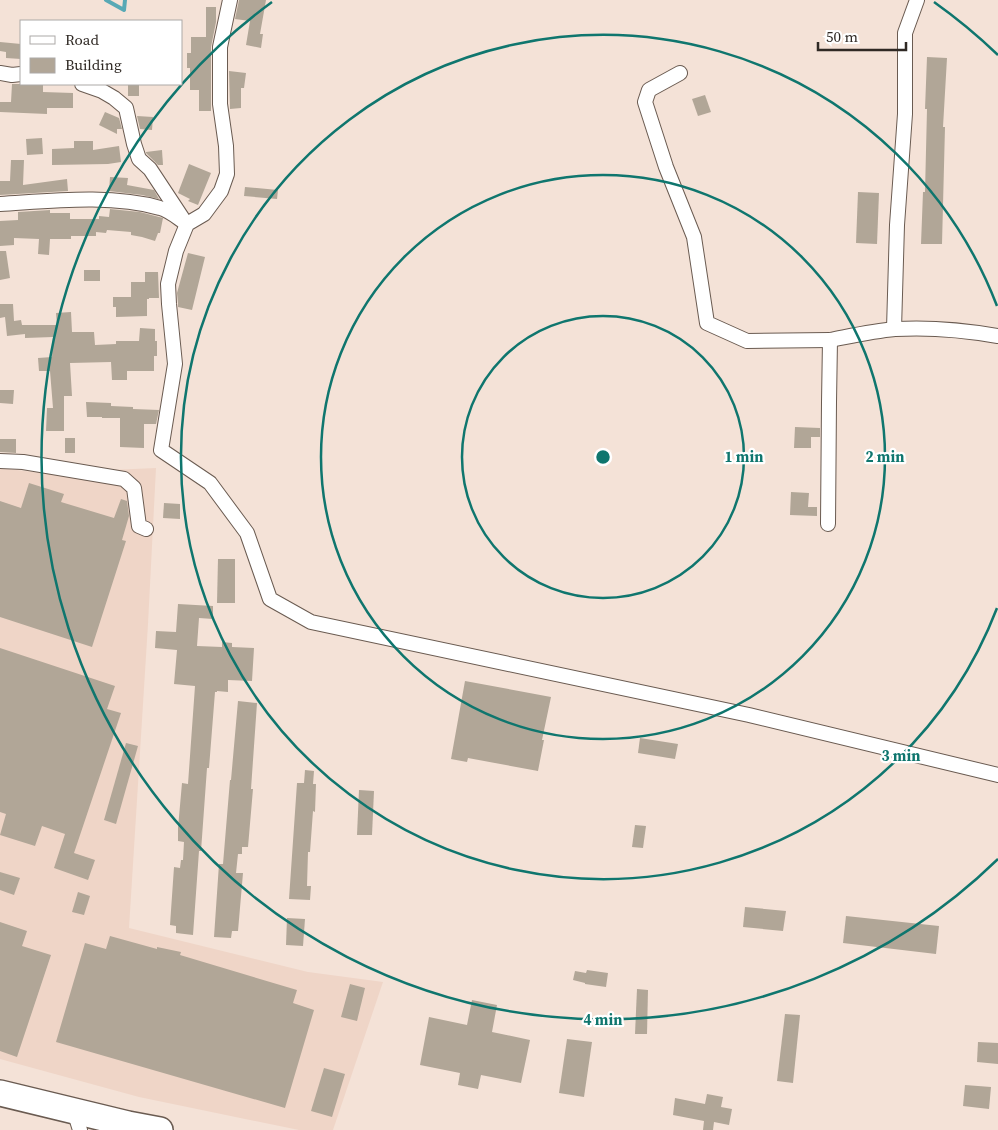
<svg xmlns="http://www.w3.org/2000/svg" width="998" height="1130" font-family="'Source Serif 4',serif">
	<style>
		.built { fill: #efd5c7 }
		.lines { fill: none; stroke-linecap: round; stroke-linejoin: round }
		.stream { stroke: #58a9b5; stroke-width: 4 }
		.building { fill: #b1a697 }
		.street-casing { stroke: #6a5b51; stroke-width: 16 }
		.highway-casing { stroke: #6a5b51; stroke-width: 28 }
		.street { stroke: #fff; stroke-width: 14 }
		.highway { stroke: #fff; stroke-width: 25 }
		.ring { fill: none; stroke: #0f766e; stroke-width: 2.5 }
		.centre { fill: #0f766e; stroke: #fff; stroke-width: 2.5 }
		.ring-label { font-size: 15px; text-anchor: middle; font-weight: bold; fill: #0f766e; stroke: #fff; stroke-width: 4.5; stroke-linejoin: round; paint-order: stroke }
	</style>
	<rect width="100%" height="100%" fill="#f4e2d7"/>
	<polygon class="built" points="0,468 41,473 156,468 148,624 129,928 308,972 383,982 333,1130 299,1130 139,1097 0,1059"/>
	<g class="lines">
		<polyline class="stream" points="106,0 124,10 125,0"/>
	</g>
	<g class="building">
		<polygon points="239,0 266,0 260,34 263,34 261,48 246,45 250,21 235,19"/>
		<polygon points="206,7 216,7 216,22 211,47 211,111 199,111 199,90 190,90 190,68 187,68 187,53 191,53 191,37 206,37"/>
		<polygon points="0,42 21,44 21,59 6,58 6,52 0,51"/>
		<polygon points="927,57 947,58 943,127 945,127 942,244 921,244 923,192 925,192 927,109 925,109"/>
		<polygon points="229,71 246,73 244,88 241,88 241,108 230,109"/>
		<polygon points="12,84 43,84 43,92 73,93 73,108 47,108 47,114 0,112 0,102 11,102"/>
		<rect x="128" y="84" width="11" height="12"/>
		<polygon points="705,95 711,112 698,116 692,99"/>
		<polygon points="105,112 119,118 122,129 117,129 117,134 99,125"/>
		<polygon points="137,116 153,117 152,130 140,129"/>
		<polygon points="42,138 43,154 27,155 26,139"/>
		<polygon points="74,141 93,141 93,150 119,146 121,162 108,164 52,165 52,149 74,148"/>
		<polygon points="162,150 163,165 158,165 146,153 146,152"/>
		<polygon points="11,160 24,160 23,185 67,179 68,191 0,195 0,181 10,181"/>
		<polygon points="189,164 211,173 198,205 188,201 190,199 178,193"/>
		<polygon points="110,177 128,178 127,185 154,190 159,199 142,195 109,191"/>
		<polygon points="245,187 278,190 277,199 244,196"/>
		<polygon points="858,192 879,193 877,244 856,243"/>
		<polygon points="110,209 140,212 163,218 160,233 158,233 155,241 142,237 131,235 131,232 107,230 106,233 96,232 96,236 71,236 71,239 50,239 49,255 38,254 39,239 14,238 14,245 0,246 0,221 18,220 18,212 50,210 50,213 70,213 70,219 99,219 99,216 109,217"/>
		<polygon points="0,251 6,251 10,278 0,280"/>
		<polygon points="188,253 205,257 192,310 178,307 178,303 177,293"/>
		<rect x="84" y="270" width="16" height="11"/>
		<polygon points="145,272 158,272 159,298 149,298 149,299 147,299 147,316 116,317 116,307 113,307 113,297 131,297 131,282 145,282"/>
		<polygon points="0,304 13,304 14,321 21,320 22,325 57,325 56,313 71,312 72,332 94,332 95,345 116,344 116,341 139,341 140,328 155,329 155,341 157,341 157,356 154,356 154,371 127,371 127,380 112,380 111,362 70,363 72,396 64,396 64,431 46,431 47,408 53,408 50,371 39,371 38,358 52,357 53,337 25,338 25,334 7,336 5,317 0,318"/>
		<polygon points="0,390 14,390 13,404 0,403"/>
		<polygon points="86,402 111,403 111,406 133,407 133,409 159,410 156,424 144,424 144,448 120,447 120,418 102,418 102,417 87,417"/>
		<polygon points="795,427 820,428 820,437 811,437 811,448 794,448"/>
		<rect x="65" y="438" width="10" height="15"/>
		<polygon points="0,439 16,439 16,453 0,452"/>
		<polygon points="29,483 64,494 61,502 114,518 121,499 127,501 129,516 122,540 126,541 92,647 0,617 0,501 21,508"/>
		<polygon points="791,492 809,493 808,507 817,507 817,516 790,515"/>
		<polygon points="164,503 180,504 180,519 163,518"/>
		<polygon points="218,559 235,559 235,603 217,603"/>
		<polygon points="178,604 213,606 213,619 199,618 197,646 222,647 222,642 232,643 232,647 254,648 252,681 228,680 228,692 217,691 217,692 215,692 209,768 207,768 201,851 199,851 193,935 176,933 176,926 170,925 174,867 180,868 181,860 183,860 184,842 178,841 178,828 182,783 188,784 195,686 174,684 177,650 155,648 156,631 176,632"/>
		<polygon points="0,648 115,686 107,709 121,713 74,853 95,860 88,880 54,868 65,834 42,826 35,846 0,835 6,814 0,812"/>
		<polygon points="465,681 551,697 542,740 544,740 538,771 468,758 467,762 451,759"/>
		<polygon points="238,701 257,703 251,789 253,789 248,847 242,847 242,854 238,854 236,873 243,873 238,931 232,931 231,938 214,937 219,864 223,864 230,780 231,780"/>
		<polygon points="640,738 678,744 675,759 638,753"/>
		<polygon points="126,743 138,746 116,824 104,820"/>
		<polygon points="305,770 314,771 313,784 316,784 315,812 313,811 310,852 308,852 307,886 311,886 310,900 289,899 297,783 304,783"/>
		<polygon points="359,790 374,791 372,835 357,835"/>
		<polygon points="635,825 646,826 643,848 632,847"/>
		<polygon points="0,872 20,878 14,895 0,890"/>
		<polygon points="78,892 90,896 84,915 72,912"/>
		<polygon points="745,907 786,911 783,931 743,927"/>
		<polygon points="846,916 939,926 936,954 843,943"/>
		<polygon points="287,918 305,919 303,946 286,945"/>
		<polygon points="0,922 27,931 22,946 51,955 17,1057 0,1051"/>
		<polygon points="110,936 157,949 157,947 181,952 180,955 297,990 293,1003 314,1010 285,1108 56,1042 85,943 106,949"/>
		<polygon points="587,970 608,973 606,987 585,984 585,983 573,980 575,971 586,973"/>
		<polygon points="350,984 365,988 357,1021 341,1017"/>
		<polygon points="637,989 648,990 647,1034 635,1034"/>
		<polygon points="472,1000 497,1005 492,1032 530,1040 521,1083 481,1075 478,1089 458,1085 460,1073 420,1065 429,1017 467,1025"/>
		<polygon points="785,1014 800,1015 793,1083 777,1081"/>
		<polygon points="567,1039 592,1042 584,1097 559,1093"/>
		<polygon points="978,1042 998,1043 998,1064 977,1062"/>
		<polygon points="324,1068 345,1074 332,1117 311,1111"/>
		<polygon points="965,1085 991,1087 989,1109 963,1106"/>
		<polygon points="707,1094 723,1097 721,1107 732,1109 729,1125 714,1122 713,1130 703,1130 704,1121 673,1115 675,1098 705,1104"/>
	</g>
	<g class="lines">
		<g class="street-casing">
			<g id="street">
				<polyline points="230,0 220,47 220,104 226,146 227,174 221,191 204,214 187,224 176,251 168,284 169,304 175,364 161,450 210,483 247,533 270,599 311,622 749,715 998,775"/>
				<polyline points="0,73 12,75 21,74"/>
				<polyline points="680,73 649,90 645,102 666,167 694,237 707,323 747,341 830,340"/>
				<polyline points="82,84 102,91 114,98 126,108 134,144 139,159 150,169 183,219"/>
				<path d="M0,204C51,201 111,194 160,208C169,210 179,219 187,224"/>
				<polyline points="894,329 897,225 905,114 905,33 917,0"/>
				<polyline points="0,461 23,462 124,479 134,488 139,526 146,529"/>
				<path d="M828,524L829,402L830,340C851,336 873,331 895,329C929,327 964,330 998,336"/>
				<polyline points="74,1111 80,1130"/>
			</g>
		</g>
		<g class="highway-casing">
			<polyline id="highway" points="0,1093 128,1124 160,1130"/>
		</g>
		<use href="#street" class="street"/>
		<use href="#highway" class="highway"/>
	</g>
	<g class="ring">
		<circle cx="603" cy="457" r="141"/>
		<circle cx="603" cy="457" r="282"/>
		<path d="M997 608A422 422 0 1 1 997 306"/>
		<path d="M998 859A563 563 0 1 1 272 2M934 2A563 563 0 0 1 998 55"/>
	</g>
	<circle cx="603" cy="457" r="8" class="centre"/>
	<g class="ring-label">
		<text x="744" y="462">1 min</text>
		<text x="885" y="462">2 min</text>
		<text x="901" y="761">3 min</text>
		<text x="603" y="1025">4 min</text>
	</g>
	<rect x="20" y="20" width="162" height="65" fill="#ffffff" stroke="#aca9a7"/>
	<rect x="30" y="36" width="25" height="8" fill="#ffffff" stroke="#aca9a7"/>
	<text x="65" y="45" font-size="15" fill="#2f2924">Road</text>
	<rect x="30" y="58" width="25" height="15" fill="#b1a697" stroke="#aca9a7"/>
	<text x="65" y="70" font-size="15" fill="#2f2924">Building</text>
	<path d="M818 42v8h88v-8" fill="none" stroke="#2f2924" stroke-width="2.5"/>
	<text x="826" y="42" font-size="15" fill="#2f2924" stroke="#ffffff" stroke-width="4" paint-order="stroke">50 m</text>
</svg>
